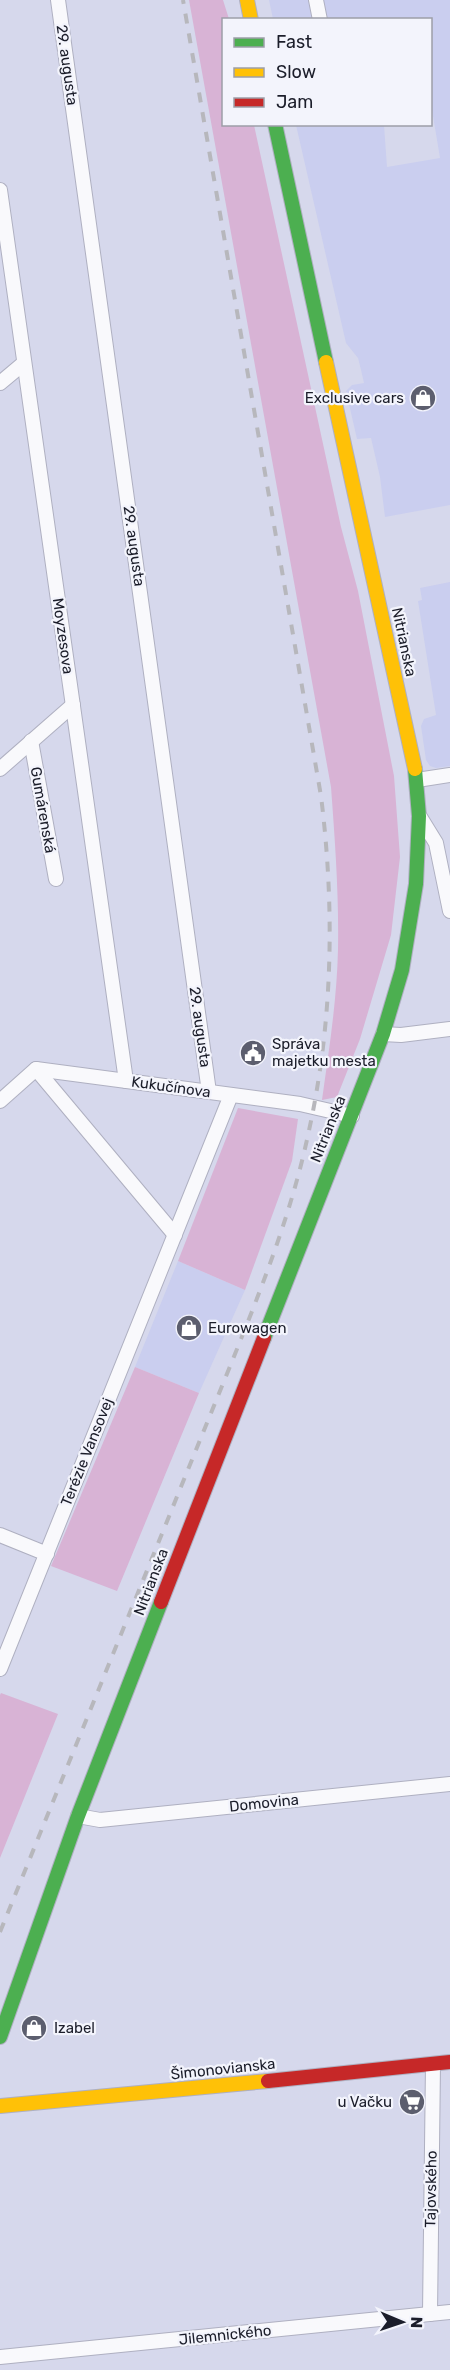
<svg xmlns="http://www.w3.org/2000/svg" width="450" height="2370" font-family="Rubik,sans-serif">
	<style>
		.built { fill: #caceef }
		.green { fill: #d8b3d5 }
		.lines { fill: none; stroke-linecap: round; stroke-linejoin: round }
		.street-casing { stroke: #afb0c1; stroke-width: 16 }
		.fast-casing { stroke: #afb0c1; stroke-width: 16 }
		.slow-casing { stroke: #afb0c1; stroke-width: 16 }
		.jam-casing { stroke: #afb0c1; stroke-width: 16 }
		.street { stroke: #f9f9fc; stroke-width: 14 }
		.fast { stroke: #4caf50; stroke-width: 14 }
		.slow { stroke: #ffc107; stroke-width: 14 }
		.jam { stroke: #c62828; stroke-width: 14 }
		.rail { stroke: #b7b7bc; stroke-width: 4; stroke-dasharray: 10 10; stroke-linecap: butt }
		.labels { text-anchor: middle; stroke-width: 4.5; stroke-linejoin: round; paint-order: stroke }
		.street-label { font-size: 15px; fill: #1b1d2a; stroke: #f3f4fc }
		.poi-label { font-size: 15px; fill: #1b1d2a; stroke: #f3f4fc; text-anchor: start }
	</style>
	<rect width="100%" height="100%" fill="#d6d8ec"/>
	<g class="built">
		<polygon points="269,0 450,0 450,505 385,517 380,477 371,438 357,439 346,391 352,385 364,383 361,370 358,358 346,343 296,125 384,125 387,167 440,158 431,104 430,20 273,19"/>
		<polygon points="450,582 450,766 436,768 430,766 426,760 421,726 424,719 436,715 418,601 422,600 420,588"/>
		<polygon points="178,1261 245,1290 199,1393 135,1367"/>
	</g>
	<g class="green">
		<path d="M189,0H223L229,19L224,20V124L254,125L341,527L358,591L394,776L400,857L391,935L360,1039L337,1097L322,1100C329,1050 337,999 338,949C339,895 335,841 331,787Z"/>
		<polygon points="238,1108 298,1119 292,1161 245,1290 178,1261"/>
		<polygon points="135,1367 199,1393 117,1591 51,1566"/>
		<polygon points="1,1693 58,1714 0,1858 0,1695"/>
	</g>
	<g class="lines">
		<g class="street-casing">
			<g id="street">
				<polyline points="58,0 209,1092"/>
				<polyline points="316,0 320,20"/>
				<polyline points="0,190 126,1081"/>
				<polyline points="0,383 24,363"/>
				<polyline points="31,741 56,879"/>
				<polyline points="0,769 73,705"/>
				<polyline points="417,780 450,775"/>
				<polyline points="420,817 436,843 450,911"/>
				<polyline points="383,1034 401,1035 450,1029"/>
				<polyline points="36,1069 175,1235"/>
				<polyline points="0,1101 36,1069 300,1104 352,1116"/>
				<polyline points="0,1535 47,1554"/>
				<polyline points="0,1669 231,1095"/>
				<polyline points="78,1816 100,1820 450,1784"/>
				<polyline points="430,2314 433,2064"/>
				<polyline points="0,2357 450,2312"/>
			</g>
		</g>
		<g class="fast-casing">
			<g id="fast">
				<polyline points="275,124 326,362"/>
				<polyline points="264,1338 383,1034 402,970 416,884 419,816 415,769"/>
				<polyline points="0,2037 78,1816 161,1602"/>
			</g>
		</g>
		<g class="slow-casing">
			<g id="slow">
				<polyline points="247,0 251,20"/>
				<polyline points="326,362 415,769"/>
				<polyline points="0,2106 268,2081"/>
			</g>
		</g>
		<g class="jam-casing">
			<g id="jam">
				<polyline points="161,1602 264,1338"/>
				<polyline points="268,2081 450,2062"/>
			</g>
		</g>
		<use href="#street" class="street"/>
		<use href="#fast" class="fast"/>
		<use href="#slow" class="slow"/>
		<use href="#jam" class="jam"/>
		<path class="rail" d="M0,1932L235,1354C264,1282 292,1210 308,1135C333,1023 335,909 321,796L183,0"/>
	</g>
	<defs>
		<g id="shop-disc" transform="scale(1.35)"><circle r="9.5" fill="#5c5e6e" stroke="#f3f4fc"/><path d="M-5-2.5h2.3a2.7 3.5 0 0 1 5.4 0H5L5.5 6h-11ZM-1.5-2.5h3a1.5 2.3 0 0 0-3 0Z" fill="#fff"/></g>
		<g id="civic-disc" transform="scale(1.35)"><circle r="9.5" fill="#5c5e6e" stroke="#f3f4fc"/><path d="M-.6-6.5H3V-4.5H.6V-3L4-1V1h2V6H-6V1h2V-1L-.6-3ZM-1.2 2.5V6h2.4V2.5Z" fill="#fff"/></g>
		<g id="supermarket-disc" transform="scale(1.35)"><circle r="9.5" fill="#5c5e6e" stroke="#f3f4fc"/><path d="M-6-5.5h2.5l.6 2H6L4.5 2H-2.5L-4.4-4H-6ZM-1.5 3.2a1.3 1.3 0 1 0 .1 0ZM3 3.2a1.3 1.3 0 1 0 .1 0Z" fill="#fff"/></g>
	</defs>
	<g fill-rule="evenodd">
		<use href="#shop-disc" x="423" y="398"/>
		<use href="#civic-disc" x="253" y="1053"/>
		<use href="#shop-disc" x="189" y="1328"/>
		<use href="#shop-disc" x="34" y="2028"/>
		<use href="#supermarket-disc" x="412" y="2102"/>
	</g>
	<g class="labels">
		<g class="street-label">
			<text transform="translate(67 65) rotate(82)" y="5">29. augusta</text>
			<text transform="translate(134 546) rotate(82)" y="5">29. augusta</text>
			<text transform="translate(63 636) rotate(82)" y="5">Moyzesova</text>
			<text transform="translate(404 642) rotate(78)" y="5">Nitrianska</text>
			<text transform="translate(43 810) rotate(80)" y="5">Gumárenská</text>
			<text transform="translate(200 1027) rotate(82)" y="5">29. augusta</text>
			<text transform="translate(171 1087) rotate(8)" y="5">Kukučínova</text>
			<text transform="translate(328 1129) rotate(-68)" y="5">Nitrianska</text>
			<text transform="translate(87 1452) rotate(-68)" y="5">Terézie Vansovej</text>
			<text transform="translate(151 1582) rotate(-69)" y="5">Nitrianska</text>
			<text transform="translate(264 1803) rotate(-6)" y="5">Domovina</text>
			<text transform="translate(223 2069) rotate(-6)" y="5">Šimonovianska</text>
			<text transform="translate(431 2189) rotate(-89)" y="5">Tajovského</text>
			<text transform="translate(225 2335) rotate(-6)" y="5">Jilemnického</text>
		</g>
		<g class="poi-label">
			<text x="404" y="403" text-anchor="end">Exclusive cars</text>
			<text x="272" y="1049">Správa<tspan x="272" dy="17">majetku mesta</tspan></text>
			<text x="208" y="1333">Eurowagen</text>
			<text x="54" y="2033">Izabel</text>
			<text x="392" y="2107" text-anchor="end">u Vačku</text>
		</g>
	</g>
	<rect x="222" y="18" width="210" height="108" fill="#f3f4fc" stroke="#9d9ea8" stroke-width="1.5"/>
	<rect x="234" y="38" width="30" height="9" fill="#4caf50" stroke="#9d9ea8" stroke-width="1.5"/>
	<text x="276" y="48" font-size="18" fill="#1b1d2a">Fast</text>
	<rect x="234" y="68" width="30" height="9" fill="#ffc107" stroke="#9d9ea8" stroke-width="1.5"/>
	<text x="276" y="78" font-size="18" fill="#1b1d2a">Slow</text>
	<rect x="234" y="98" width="30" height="9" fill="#c62828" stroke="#9d9ea8" stroke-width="1.5"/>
	<text x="276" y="108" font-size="18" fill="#1b1d2a">Jam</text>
	<g transform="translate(402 2322) rotate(92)" stroke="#f3f4fc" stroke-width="4.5" paint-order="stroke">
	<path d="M0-4.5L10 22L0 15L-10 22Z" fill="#1b1d2a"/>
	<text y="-9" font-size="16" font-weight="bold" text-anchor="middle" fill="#1b1d2a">N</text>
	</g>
</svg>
